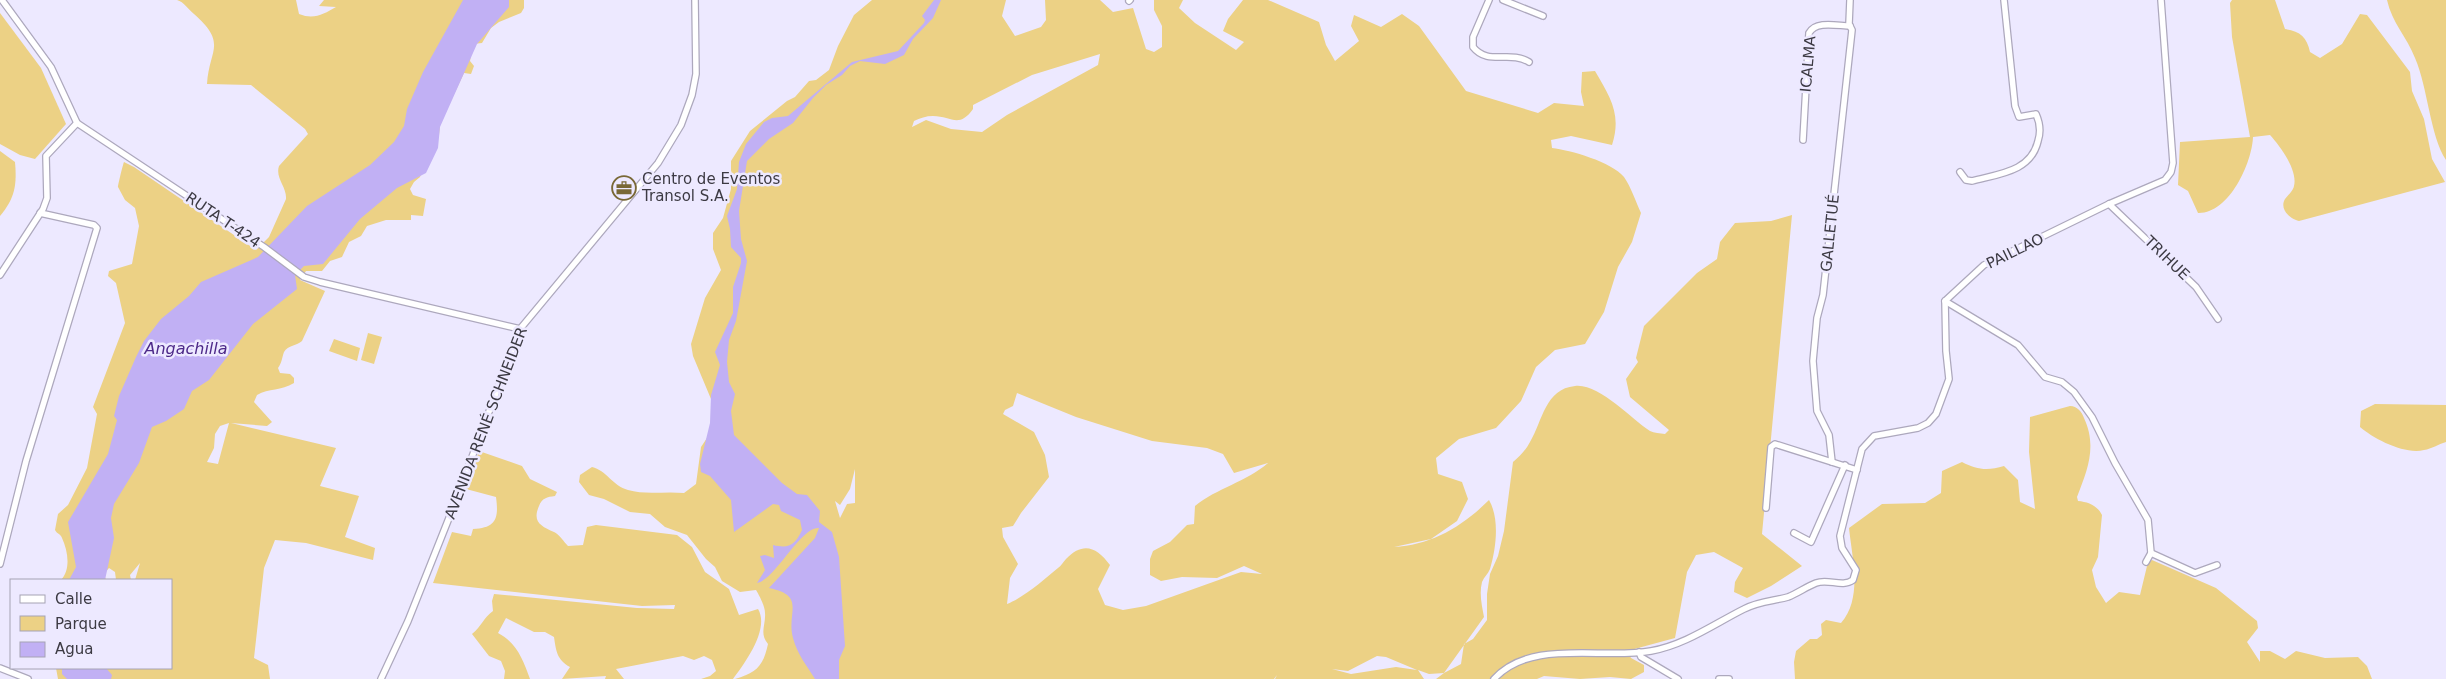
<svg xmlns="http://www.w3.org/2000/svg" width="2446" height="679" font-family="'DejaVu Sans',sans-serif">
	<style>
		.green { fill: #ecd185; fill-rule: evenodd }
		.water { fill: #c1b0f4 }
		.lines { fill: none; stroke-linecap: round; stroke-linejoin: round }
		.minor-casing { stroke: #ada8bd; stroke-width: 8 }
		.minor { stroke: #fff; stroke-width: 5.5 }
		.labels { text-anchor: middle; stroke-width: 5; stroke-linejoin: round; paint-order: stroke }
		.street-label { font-size: 15px; fill: #3c3a43; stroke: #ede9ff }
		.poi-label { font-size: 15px; fill: #3c3a43; stroke: #ede9ff; text-anchor: start }
		.water-label { font-size: 16px; font-style: italic; fill: #4d2989; stroke: #ede9ff }
	</style>
	<rect width="100%" height="100%" fill="#ede9ff"/>
	<g class="green">
		<path d="M177,0H296L299,14C314,20 324,14 336,7L319,6L324,0H524V8L521,13L499,22L491,28L482,43L473,44L470,61L474,66L471,74L464,73L440,124L439,135L420,177L414,182L410,189L413,195L426,199L423,216L411,215V220H386L367,226L361,236L349,242L342,257L330,261L322,271H306L300,280L325,291L302,341C297,346 288,345 284,352C282,357 282,363 278,368L280,373L290,374L294,378V383C281,391 269,388 257,395L254,402L272,422L267,426L231,423L336,448L320,486L359,496L345,537L375,548L373,560L306,543L275,540L264,568L254,658L268,665L270,679H58L56,668H171V580H135L140,563L130,575L131,580H116L115,572L109,568L104,574L106,580H61C71,569 68,551 62,538C61,534 57,534 55,530L58,514L68,505L87,468L97,414L93,407L125,323L116,283L108,276L109,271L132,264L139,226L135,208L125,200L118,187C118,185 123,164 124,162L134,167L256,250L269,237L286,199C287,187 275,178 279,166L308,134L305,129L251,85L207,84C209,49 228,44 194,14C188,9 184,2 177,0ZM229,423L218,464L207,462L214,448L215,434L220,426Z"/>
		<path d="M872,0H1006L1002,16L1015,36L1041,27L1046,20L1045,0H1100L1113,12L1133,8L1146,49L1154,52L1162,47V26L1154,10V0H1183L1179,8L1195,23L1236,50L1244,42L1223,31L1228,19L1243,0H1268L1319,22L1326,45L1335,61L1359,41L1351,26L1354,15L1381,27L1402,14L1419,26L1466,91L1538,113L1554,103L1584,106L1581,92L1582,72L1595,71C1610,97 1622,114 1612,145L1571,136L1551,140L1552,148C1570,150 1612,162 1624,177C1631,187 1636,202 1641,213L1632,242L1618,267L1604,312L1585,344L1555,350L1536,367L1521,401L1496,428L1459,439L1436,458L1438,474L1462,482L1468,499L1457,521L1431,539L1394,547C1431,545 1462,527 1489,500C1500,519 1496,549 1490,569C1488,574 1484,577 1482,582C1479,594 1482,606 1484,617L1444,673L1461,664L1464,644L1473,639L1487,620V594L1490,574L1498,556L1504,531L1513,462C1520,456 1526,450 1530,442C1543,420 1545,389 1575,386C1599,383 1631,419 1650,431C1654,433 1660,433 1665,434L1669,430L1630,397L1626,379L1638,362L1636,358L1644,326L1697,273L1717,259L1720,242L1735,223L1771,221L1792,215L1762,534L1802,566L1771,586L1747,598L1734,592L1735,582L1743,568L1714,552L1696,555L1687,572L1675,638L1627,651L1631,658L1644,665V672L1631,679L1610,677L1580,679L1544,676L1537,679H1436L1444,673L1429,674L1418,670L1424,679H1275L1277,675L1274,679H735C756,673 763,667 768,644C759,633 766,625 765,613C765,606 759,595 756,590L740,592L722,581L715,567L706,559L687,535L665,527L650,514L630,512L604,499L589,495L579,482L580,475L592,467C606,470 613,486 628,490C645,495 665,491 684,493L696,484L701,447L707,438L711,424V399L693,356L691,344L705,298L721,270L713,249V233L723,218L731,189V161L750,131L787,101L795,97L809,81L816,80L829,70L838,46L854,15ZM1100,54L1098,65L1007,115L982,132L951,129L926,120L912,127L914,121C920,118 926,116 933,116C951,116 959,129 973,109V105L1032,75ZM1017,393L1076,417L1152,441L1207,448L1223,454L1234,473L1268,463C1246,482 1217,488 1195,506L1194,524L1187,525L1170,542L1153,551L1150,559V575L1161,581L1182,577L1217,578L1244,566L1262,574L1241,572L1146,606L1123,610L1105,605L1098,589L1110,565C1097,547 1083,541 1066,559C1063,562 1061,566 1058,568C1045,579 1023,598 1007,604L1010,578L1018,564L1003,537L1002,528L1013,526L1021,513L1049,477L1045,455L1034,432L1003,414L1005,410L1013,406ZM855,469V503L847,504L840,518L835,501L840,505L850,489ZM1377,656L1386,657L1417,670L1396,667L1351,674L1332,669L1348,671Z"/>
		<path d="M2232,0H2275L2285,29C2300,31 2307,37 2310,52L2320,58L2342,44L2360,14L2367,15L2410,72L2412,91L2424,119L2432,159L2445,182L2299,221C2290,219 2279,209 2285,199C2288,195 2293,191 2294,186C2298,170 2280,146 2270,135L2253,137C2252,163 2229,214 2198,213L2188,191L2178,185L2180,142L2250,137L2232,37L2230,3Z"/>
		<path d="M2387,0H2446V160C2430,136 2428,88 2415,58C2407,37 2392,23 2387,0Z"/>
		<polygon points="0,13 41,68 66,124 35,159 20,155 0,144"/>
		<path d="M0,151L15,162C17,185 15,198 0,216Z"/>
		<polygon points="368,333 382,337 374,364 361,360"/>
		<polygon points="334,339 360,348 357,361 329,351"/>
		<path d="M2375,404L2446,405V442C2438,444 2432,449 2424,450C2405,455 2374,439 2360,427L2361,411Z"/>
		<path d="M2070,406C2077,406 2082,412 2084,418C2097,446 2088,469 2077,497L2078,501C2088,502 2097,505 2102,515L2098,557L2092,570L2096,587L2106,603L2119,592L2140,595L2148,562L2152,560L2216,588L2257,621L2258,628L2247,642L2260,662V651H2270L2285,659L2296,651L2325,658L2358,657L2367,666L2372,679H1795L1794,662L1796,651L1810,639H1817L1822,635L1821,624L1826,620L1841,623C1863,598 1852,558 1849,528L1882,504L1925,503L1941,493L1942,471L1962,462C1977,470 1988,471 2004,466L2018,480L2020,502L2035,509L2029,452L2030,417Z"/>
		<path d="M479,451L522,466L530,479L557,492L555,496C547,497 542,498 539,506C532,522 541,526 554,532C559,534 564,542 568,546L583,545L587,527L596,525L677,535L692,547L705,572L729,589L739,615L758,609C770,629 745,663 733,679H701L710,676L716,671L712,660L704,656L694,660L683,656L616,669L624,679H605L606,676L562,679L570,667C557,660 556,651 554,637L545,632H534L506,618L498,633C517,643 523,660 530,679H504L505,671L501,661L489,656L472,634C482,626 483,618 493,611L492,601L494,594L637,608L674,609L675,605L642,606L433,583L452,532L471,536L473,529C496,528 499,519 496,497L466,489Z"/>
	</g>
	<g class="water">
		<polygon points="463,0 509,0 509,7 477,44 440,127 438,148 426,173 397,188 360,219 323,264 304,266 295,275 297,289 253,324 209,380 192,391 184,409 166,421 152,427 139,463 114,504 111,518 114,538 105,580 69,580 76,567 68,522 108,454 117,420 114,416 119,396 136,357 144,341 161,319 189,296 201,282 258,257 307,206 370,165 394,142 404,126 407,109 423,72"/>
		<path d="M934,0H941L933,18L913,39L904,55L885,64L860,61L850,66L842,75L826,85L813,98L793,123L769,139L747,161L739,211L741,239L747,261L736,321L729,340L727,362L729,382L735,394L731,411L734,435L782,483L797,494L807,495L820,511L819,522L832,532L839,557L845,646L839,660V679H815C807,666 797,654 793,638C786,612 807,596 769,588L815,538L819,528C801,526 775,580 757,583L765,570L760,556L765,555L774,558L773,545C789,549 795,545 802,530L800,520L781,511L779,505L773,504L734,532L731,500L710,476L701,472L700,464L710,423L711,395L720,365L715,352L733,313V287L741,263V258L731,247L730,229L727,216L737,189L739,162L746,144L764,122L772,118L788,116L852,62L898,51L924,23L925,20L922,16Z"/>
		<polygon points="62,668 106,668 112,675 111,679 67,679 62,674"/>
	</g>
	<g class="lines">
		<g class="minor-casing">
			<g id="minor">
				<polyline points="2,0 51,67 77,123 264,247 304,277 320,282 520,329"/>
				<path d="M1489,0L1473,37V47C1488,66 1510,50 1529,62"/>
				<polyline points="1503,0 1543,16"/>
				<polyline points="1129,1 1130,0"/>
				<path d="M1803,140L1809,33C1816,20 1838,26 1850,26"/>
				<path d="M1960,172L1966,180L1972,181C1998,174 2031,172 2038,141C2041,132 2040,123 2036,114L2019,117L2015,106L2004,0"/>
				<polyline points="2109,204 2196,287 2218,319"/>
				<polyline points="0,275 43,209 47,198 46,156 77,123"/>
				<polyline points="1945,301 2018,345 2045,377 2062,382 2074,392 2092,417 2115,463 2148,520 2151,553 2195,573 2217,565"/>
				<polyline points="1832,462 1829,435 1817,411 1813,361 1817,318 1823,295 1852,30 1849,24 1850,0"/>
				<polyline points="1766,508 1771,447 1775,444 1857,470"/>
				<polyline points="1794,533 1811,542 1845,465"/>
				<polyline points="2146,562 2151,553"/>
				<polyline points="0,564 26,461 97,228 94,225 40,213"/>
				<polyline points="1639,652 1641,657 1678,679"/>
				<polyline points="0,668 28,679"/>
				<polyline points="381,679 408,621 451,513 520,329 658,163 681,125 692,95 696,74 695,0"/>
				<path d="M1494,679C1531,638 1602,660 1651,651C1685,645 1714,624 1744,609C1759,601 1774,601 1788,597C1798,593 1806,587 1816,583C1828,578 1842,588 1853,580L1856,570L1842,548L1840,536L1862,449L1874,436L1918,428L1928,423L1936,414L1949,379L1946,351L1945,301L1984,265L2109,204L2165,180L2171,172L2173,163L2161,0"/>
				<polyline points="1719,679 1729,679"/>
			</g>
		</g>
		<use href="#minor" class="minor"/>
	</g>
	<defs>
		<g id="office-ring" transform="scale(1.25)"><circle r="9.5" fill="#ede9ff" stroke="#796836" stroke-width="1.5"/><path d="M-6-3h4V-5.5h4V-3h4V5H-6ZM-1-4.5V-3h2v-1.5ZM-6 0V1H6V0Z" fill="#796836"/></g>
	</defs>
	<g fill-rule="evenodd">
		<use href="#office-ring" x="624" y="188"/>
	</g>
	<g class="labels">
		<g class="street-label">
			<text transform="translate(1808 64) rotate(-85)" y="5">ICALMA</text>
			<text transform="translate(223 220) rotate(34)" y="5">RUTA T-424</text>
			<text transform="translate(1830 233) rotate(-84)" y="5">GALLETUÉ</text>
			<text transform="translate(2015 251) rotate(-26)" y="5">PAILLAO</text>
			<text transform="translate(2167 258) rotate(44)" y="5">TRIHUE</text>
			<text transform="translate(486 423) rotate(-69)" y="5">AVENIDA RENÉ SCHNEIDER</text>
		</g>
		<g class="poi-label">
			<text x="642" y="184">Centro de Eventos<tspan x="642" dy="17">Transol S.A.</tspan></text>
		</g>
		<g class="water-label">
			<text x="186" y="354">Angachilla</text>
		</g>
	</g>
	<rect x="10" y="579" width="162" height="90" fill="#ede9ff" stroke="#a6a3b4"/>
	<rect x="20" y="595" width="25" height="8" fill="#ffffff" stroke="#a6a3b4"/>
	<text x="55" y="604" font-size="15" fill="#3c3a43">Calle</text>
	<rect x="20" y="616" width="25" height="15" fill="#ecd185" stroke="#a6a3b4"/>
	<text x="55" y="629" font-size="15" fill="#3c3a43">Parque</text>
	<rect x="20" y="642" width="25" height="15" fill="#c1b0f4" stroke="#a6a3b4"/>
	<text x="55" y="654" font-size="15" fill="#3c3a43">Agua</text>
</svg>
